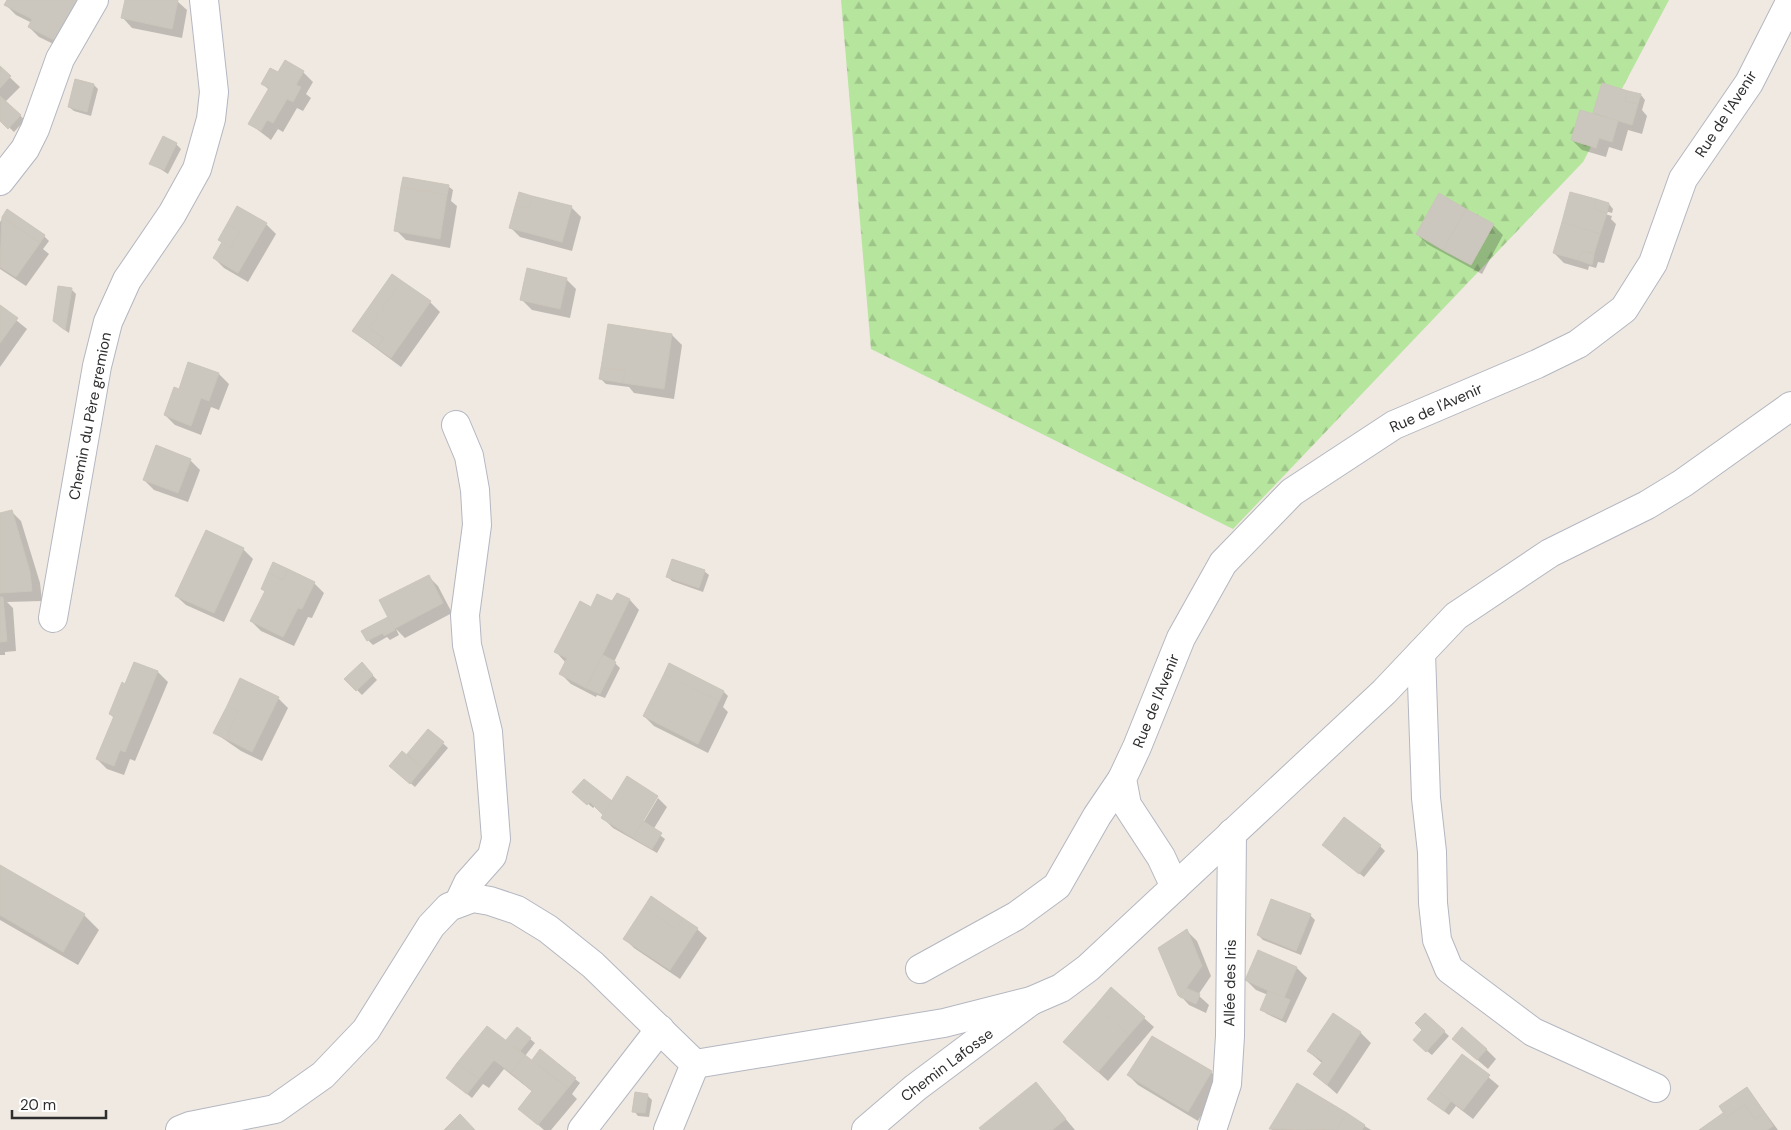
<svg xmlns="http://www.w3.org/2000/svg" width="1791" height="1130" font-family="'DM Sans',sans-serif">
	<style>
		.forest { fill: url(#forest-firs) }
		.shadow { fill: #0003 }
		.building { fill: #cbc7bf; stroke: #cbc5ba }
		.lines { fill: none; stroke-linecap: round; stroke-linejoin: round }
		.minor-casing { stroke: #b4b7c1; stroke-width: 30 }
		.tertiary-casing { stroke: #b4b7c1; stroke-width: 30 }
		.minor { stroke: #fff; stroke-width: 28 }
		.tertiary { stroke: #fff; stroke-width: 28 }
		.labels { text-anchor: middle; stroke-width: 4; stroke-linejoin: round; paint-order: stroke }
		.street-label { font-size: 15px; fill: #2e2e2e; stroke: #fff }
	</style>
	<defs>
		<pattern id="forest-firs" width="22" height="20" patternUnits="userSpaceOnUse" patternTransform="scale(1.25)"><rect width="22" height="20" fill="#b6e59e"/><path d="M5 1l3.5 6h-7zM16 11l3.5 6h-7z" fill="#9dc588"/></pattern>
	</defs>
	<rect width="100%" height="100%" fill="#efe9e1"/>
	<polygon class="forest" points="841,0 1669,0 1583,162 1233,529 871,349"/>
	<g class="shadow">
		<polygon points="8,0 72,0 70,52 39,37 29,27 32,23 16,15 6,5"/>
		<polygon points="126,0 177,1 187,10 182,38 132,28 123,18"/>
		<polygon points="286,62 303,72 313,82 306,94 311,98 303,111 297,108 283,132 278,129 271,140 250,124 269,90 262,83 278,74"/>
		<polygon points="0,68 20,87 5,102 25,120 14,132 0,119"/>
		<polygon points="94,85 98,89 91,116 74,111 69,107"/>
		<polygon points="1603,85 1641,95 1645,100 1642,110 1647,116 1642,134 1628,130 1622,151 1609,147 1606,157 1582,150 1572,140 1594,115"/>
		<polygon points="176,144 181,149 168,174 151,163"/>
		<polygon points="448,186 453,190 451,201 457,206 450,248 406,240 396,230"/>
		<polygon points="1609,204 1613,209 1612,213 1605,211 1605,214 1612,216 1611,219 1616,224 1604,263 1598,262 1596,268 1589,266 1588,270 1564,263 1554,253"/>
		<polygon points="571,207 581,217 572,251 520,237 510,227"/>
		<polygon points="2,219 44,236 49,241 43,249 49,254 26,286 0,269 0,222"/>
		<polygon points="266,224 276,234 248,282 224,268 214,258"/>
		<polygon points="1493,225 1503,235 1482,274 1427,244 1417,234"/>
		<polygon points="566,279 576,289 570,318 532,310 522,300"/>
		<polygon points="71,289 76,294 69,333 59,326"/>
		<polygon points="430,302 440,312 401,367 358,335"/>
		<polygon points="0,307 27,329 0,367"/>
		<polygon points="672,335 682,345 674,399 634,393 629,387 606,384 601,379"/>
		<polygon points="189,363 219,374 229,384 219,410 211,407 201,435 175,425 165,415 180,390"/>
		<polygon points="190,460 200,470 188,502 154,490 144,480"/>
		<polygon points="11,511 21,521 40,583 42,601 7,602 13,608 16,651 5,652 5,655 0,655 0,515"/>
		<polygon points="243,549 253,559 224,622 186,605 176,596"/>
		<polygon points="274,564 314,583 324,593 312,618 308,617 294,646 261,631 251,621 266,592 262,589"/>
		<polygon points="704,571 709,575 703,592 672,581 667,576"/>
		<polygon points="428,576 438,586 452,613 405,638 396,629 399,635 390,640 387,637 373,645 368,640"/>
		<polygon points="617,595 630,600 639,610 614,662 620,668 605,698 597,695 596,697 571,684 561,674 566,663 556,652 592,608 613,603"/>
		<polygon points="135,663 158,672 168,682 135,761 130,759 124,775 107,769 97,759 114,718 110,714"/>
		<polygon points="362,664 377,680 362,695 346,679"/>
		<polygon points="724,692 728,696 723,707 728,712 708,753 654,726 644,716"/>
		<polygon points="278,698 288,708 262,761 241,751 215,733"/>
		<polygon points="429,730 448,748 415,787 395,770"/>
		<polygon points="579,796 640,823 643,823 658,798 667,807 653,830 665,839 657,853 613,828 603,818 605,815 595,806 593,808"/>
		<polygon points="1380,846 1385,851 1364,877 1329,850"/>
		<polygon points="0,866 84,915 99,930 78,965 0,920"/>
		<polygon points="1310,915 1315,920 1301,955 1263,940 1258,935"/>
		<polygon points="697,929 707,938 680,979 634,948 624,938"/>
		<polygon points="1187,931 1197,941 1211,976 1198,995 1209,1005 1206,1013 1189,1005 1179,994"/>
		<polygon points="1258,952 1297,968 1307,978 1286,1023 1267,1014 1262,1010 1268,995 1256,990 1246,980"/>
		<polygon points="1333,1014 1361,1033 1371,1043 1337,1094 1314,1074 1323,1064 1308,1051"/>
		<polygon points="1425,1014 1449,1036 1432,1055 1419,1045 1424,1030"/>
		<polygon points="1144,1018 1154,1027 1108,1081 1065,1042"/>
		<polygon points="517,1028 535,1043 525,1056 538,1066 540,1051 580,1083 572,1094 577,1099 551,1130 544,1130 519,1108 533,1092 504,1069 489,1088 483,1084 472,1098 452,1082 513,1047"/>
		<polygon points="1453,1039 1486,1049 1496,1059 1488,1069"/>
		<polygon points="1462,1055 1499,1086 1473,1119 1456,1106 1449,1115 1428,1099"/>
		<polygon points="1211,1072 1221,1082 1198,1121 1138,1085 1128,1075"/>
		<polygon points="1036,1084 1075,1130 983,1130"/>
		<polygon points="1298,1084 1371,1130 1272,1130 1270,1128"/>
		<polygon points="1747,1088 1778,1130 1701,1130 1727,1119"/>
		<polygon points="647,1095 652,1100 649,1117 638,1116 634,1111"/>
	</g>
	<g class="building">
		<polygon points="7,0 75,0 82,4 60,43 28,27 32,19 4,5"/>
		<polygon points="125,0 178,0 172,29 121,18"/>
		<polygon points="285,60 304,71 296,85 301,87 293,102 287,99 273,123 267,120 261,131 248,124 269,88 261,84 270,68 278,72"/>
		<polygon points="0,66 11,76 0,88"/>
		<polygon points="75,79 94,84 87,112 68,107"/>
		<polygon points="1602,83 1628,91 1625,101 1638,104 1632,125 1593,113"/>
		<polygon points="1628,91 1641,94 1638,104 1625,101"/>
		<polygon points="0,96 21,115 8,129 0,121"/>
		<polygon points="1580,110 1618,121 1612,142 1599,138 1596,148 1571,140"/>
		<polygon points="163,136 177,143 164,170 149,164"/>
		<polygon points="403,177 449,185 447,195 401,187"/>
		<polygon points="401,187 447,195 440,239 394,231"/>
		<polygon points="519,192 532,196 529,209 515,206"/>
		<polygon points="1570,192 1596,199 1594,209 1607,213 1600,234 1562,222"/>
		<polygon points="1439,193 1466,209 1443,250 1416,234"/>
		<polygon points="532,196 572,206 562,242 509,228 515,206 529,209"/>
		<polygon points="1596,199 1609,203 1607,213 1594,209"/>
		<polygon points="237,206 267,223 238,273 213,258 222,242 231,247 240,231 227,224"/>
		<polygon points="7,209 45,235 40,243 2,217"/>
		<polygon points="1466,209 1494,224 1471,265 1443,250"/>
		<polygon points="2,217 40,243 16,277 0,267"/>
		<polygon points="1562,222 1600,234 1594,254 1582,251 1578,260 1553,253"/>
		<polygon points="227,224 240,231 231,247 218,240"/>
		<polygon points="1582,251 1594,254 1592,265 1578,260"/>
		<polygon points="527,268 567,278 560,309 520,300"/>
		<polygon points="392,274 402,281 369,328 384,338 377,348 352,331"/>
		<polygon points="402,281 431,301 391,358 377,348 384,338 369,328"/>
		<polygon points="58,286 72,288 65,330 53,321"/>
		<polygon points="0,305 18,318 0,343"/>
		<polygon points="608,324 672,334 664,389 623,383 625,371 601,368"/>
		<polygon points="188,362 219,373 209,401 201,398 191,426 164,415 174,387 179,389"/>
		<polygon points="601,368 625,371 623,383 599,379"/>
		<polygon points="156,445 191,459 178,493 143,480"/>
		<polygon points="12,510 30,572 32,591 0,593 0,513"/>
		<polygon points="206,530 244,548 214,613 175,596"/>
		<polygon points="672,559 705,570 699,588 666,577"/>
		<polygon points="273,562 288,569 283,580 268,573"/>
		<polygon points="288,569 315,582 302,609 298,608 283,637 250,621 265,591 261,589 268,573 283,580"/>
		<polygon points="429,575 443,603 394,629 379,600"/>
		<polygon points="617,593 630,599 586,688 559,674 567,658 554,652 580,601 591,607 597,594 612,601"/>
		<polygon points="0,597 3,597 7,641 0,642"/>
		<polygon points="388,617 395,630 384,636 383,633 367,641 361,631"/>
		<polygon points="603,655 616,662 600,694 586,688"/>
		<polygon points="134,662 158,671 125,752 120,750 114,766 96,759 114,716 109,714 122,682 125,684"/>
		<polygon points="362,662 373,675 356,691 344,679"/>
		<polygon points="669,663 724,691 719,701 664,674"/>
		<polygon points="664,674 719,701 698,744 643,716"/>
		<polygon points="240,678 279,697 252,752 230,741 228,733 238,711 227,706"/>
		<polygon points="227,706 238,711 228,733 230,741 213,733"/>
		<polygon points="428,729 444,742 423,768 407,754"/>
		<polygon points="402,751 423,768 410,784 389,766"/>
		<polygon points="627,776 658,796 633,838 601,818"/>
		<polygon points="584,779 612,801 603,815 590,802 587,805 572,792"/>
		<polygon points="1344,817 1381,845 1359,874 1322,845"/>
		<polygon points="643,821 662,833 652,849 633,838"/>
		<polygon points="0,865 85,914 63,952 0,915"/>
		<polygon points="651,896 683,918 676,929 644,907"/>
		<polygon points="1271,899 1311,914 1296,951 1257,935"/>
		<polygon points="644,907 676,929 683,918 698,928 670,970 623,939"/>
		<polygon points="1187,929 1202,966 1180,997 1178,995 1158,948"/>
		<polygon points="1258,950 1297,967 1284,998 1245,980"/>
		<polygon points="1111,987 1145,1017 1129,1035 1095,1006"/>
		<polygon points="1186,988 1200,994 1196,1004 1180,997"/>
		<polygon points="1268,991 1290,1000 1282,1019 1260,1010"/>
		<polygon points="1095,1006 1129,1035 1098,1072 1063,1042"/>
		<polygon points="1333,1013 1361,1032 1327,1085 1313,1074 1323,1061 1307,1051"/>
		<polygon points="1425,1013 1445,1031 1426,1052 1413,1040 1422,1030 1415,1023"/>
		<polygon points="487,1026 525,1055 511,1073 494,1060 479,1079 457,1063"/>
		<polygon points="517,1027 531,1038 520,1051 506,1040"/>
		<polygon points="1462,1027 1487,1049 1477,1060 1452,1039"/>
		<polygon points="1152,1036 1212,1071 1188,1112 1127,1075"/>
		<polygon points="540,1049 576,1078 568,1088 532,1060"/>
		<polygon points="1462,1054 1490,1075 1463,1110 1435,1089"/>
		<polygon points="525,1055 568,1088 538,1125 518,1109 532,1091 511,1073"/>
		<polygon points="457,1063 479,1079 467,1094 446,1078"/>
		<polygon points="1036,1082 1066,1119 1052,1130 981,1130 979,1128"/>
		<polygon points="1297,1083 1347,1113 1337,1130 1269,1129"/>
		<polygon points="1747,1087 1765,1113 1755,1119 1745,1105 1726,1117 1719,1106"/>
		<polygon points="1435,1089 1451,1101 1444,1111 1427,1099"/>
		<polygon points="635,1092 648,1094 645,1113 632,1112"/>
		<polygon points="1745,1105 1755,1119 1765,1113 1773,1126 1767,1130 1699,1130 1723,1113 1726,1117"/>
		<polygon points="1347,1113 1365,1125 1362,1130 1337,1130"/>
		<polygon points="460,1114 475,1130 444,1130"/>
	</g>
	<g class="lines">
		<g class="minor-casing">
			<g id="minor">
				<polyline points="0,181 25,149 35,129 60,59 94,0"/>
				<polyline points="456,425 469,456 475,490 477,525 465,615 467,645 488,732 496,839 492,856 468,883 459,902"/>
				<polyline points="53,618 97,366 108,322 127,280 172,214 197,169 211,119 214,92 204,0"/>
				<polyline points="1421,653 1426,798 1432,852 1433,903 1437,940 1449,969 1533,1032 1656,1088"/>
				<polyline points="1175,887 1161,857 1127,805 1122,779 1137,747 1181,638 1223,563 1292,492 1394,425 1537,364 1578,344 1624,309 1653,263 1683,179 1749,83 1791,0"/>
				<polyline points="920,969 1016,916 1057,886 1097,816 1122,779"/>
				<polyline points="582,1130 660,1029"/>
				<polyline points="866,1130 915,1088 1031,1001"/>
				<polyline points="1212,1130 1227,1084 1230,1036 1232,833"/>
			</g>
		</g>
		<g class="tertiary-casing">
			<g id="tertiary">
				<polyline points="695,1064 944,1023 1031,1001 1061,988 1088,968 1384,692 1456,616 1550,553 1647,505 1683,483 1791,406"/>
				<polyline points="180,1130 190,1126 275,1109 323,1075 366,1030 431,926 449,907 473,898 490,901 517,910 548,929 593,965 695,1064 668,1130"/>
			</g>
		</g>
		<use href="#minor" class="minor"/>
		<use href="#tertiary" class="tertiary"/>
	</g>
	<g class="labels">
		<g class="street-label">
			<text transform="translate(1726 114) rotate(-57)" y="5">Rue de l'Avenir</text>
			<text transform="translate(1436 408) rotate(-24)" y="5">Rue de l'Avenir</text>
			<text transform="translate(90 416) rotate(-79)" y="5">Chemin du Père gremion</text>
			<text transform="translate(1156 701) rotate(-68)" y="5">Rue de l'Avenir</text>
			<text transform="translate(1230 983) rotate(-89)" y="5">Allée des Iris</text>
			<text transform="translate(947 1065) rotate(-37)" y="5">Chemin Lafosse</text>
		</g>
	</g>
	<path d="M12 1110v8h94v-8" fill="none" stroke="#2e2e2e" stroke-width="2.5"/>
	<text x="20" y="1110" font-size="15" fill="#2e2e2e" stroke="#ffffff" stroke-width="4" paint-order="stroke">20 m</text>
</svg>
